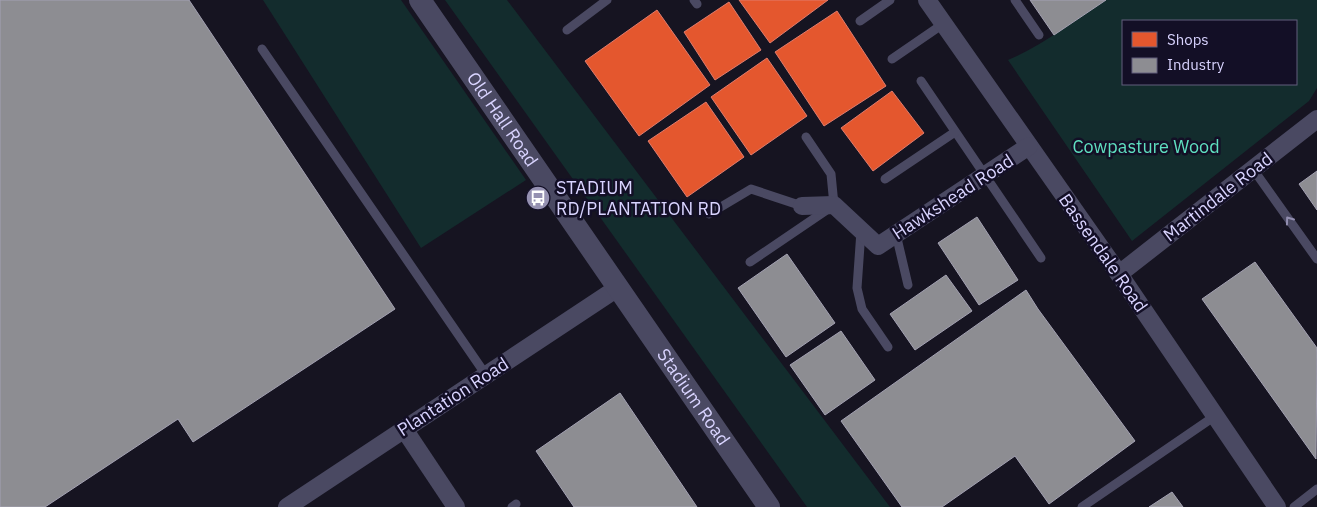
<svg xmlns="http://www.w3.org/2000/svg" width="1317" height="507" font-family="'IBM Plex Sans',sans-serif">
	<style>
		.green { fill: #132c2d; fill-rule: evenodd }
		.shops { fill: #e4572e; stroke: #e17c6d }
		.industry { fill: #8d8d92; stroke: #a4a2b3 }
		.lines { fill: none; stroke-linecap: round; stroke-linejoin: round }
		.service { stroke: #4a4962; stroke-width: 9 }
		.minor { stroke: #4a4962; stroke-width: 18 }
		.tertiary { stroke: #4a4962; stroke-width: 22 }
		.oneway { stroke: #928eb0 }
		.labels { text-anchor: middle; stroke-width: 5; stroke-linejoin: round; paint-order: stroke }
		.street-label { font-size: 18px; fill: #d9d4ff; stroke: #130f26 }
		.park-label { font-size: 18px; fill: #5fe0c0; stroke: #130f26 }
		.poi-label { font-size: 18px; fill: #d9d4ff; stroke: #130f26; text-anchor: start }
	</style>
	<rect width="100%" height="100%" fill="#161421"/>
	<g class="green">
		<polygon points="263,0 401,0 526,180 421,248"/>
		<polygon points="445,0 507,0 890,507 807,507"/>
		<path d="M1106,0H1317V88L1309,101L1132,241L1008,60C1043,45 1074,21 1106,0ZM1123,21H1296V84H1123Z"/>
	</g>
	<g class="shops">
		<polygon points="739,0 828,0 770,43"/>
		<polygon points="729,2 761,50 715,80 684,32"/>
		<polygon points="657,10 710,85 639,136 585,61"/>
		<polygon points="837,11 886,86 824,126 775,52"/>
		<polygon points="767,58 807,116 751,155 711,97"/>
		<polygon points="892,91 924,133 873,171 841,128"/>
		<polygon points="706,102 744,157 687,197 648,141"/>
	</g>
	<g class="industry">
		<polygon points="0,0 189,0 395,309 193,442 178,419 45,507 0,507"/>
		<polygon points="1030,0 1106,0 1054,35"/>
		<polygon points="1317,171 1317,210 1299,184"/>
		<polygon points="977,217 1018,280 979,305 938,243"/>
		<polygon points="787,254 835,323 786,357 738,288"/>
		<polygon points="1255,262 1317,348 1316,459 1202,299"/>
		<polygon points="946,275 972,311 915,350 890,314"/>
		<polygon points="1026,290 1038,309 1135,441 1049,504 1015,456 942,507 902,507 841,421"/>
		<polygon points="841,331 875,380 825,415 790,365"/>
		<polygon points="620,393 697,507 574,507 536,451"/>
		<polygon points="1172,492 1183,507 1149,507"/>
	</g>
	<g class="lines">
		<g class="service">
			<polyline points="694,0 697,4"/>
			<polyline points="1015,0 1039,35"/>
			<polyline points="860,21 890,0"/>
			<polyline points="567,30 607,0"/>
			<polyline points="262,49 486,375"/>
			<polyline points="892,59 943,24"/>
			<polyline points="921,81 1041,258"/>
			<polyline points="1253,169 1317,259"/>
			<polyline points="885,179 955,132"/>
			<polyline points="709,214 751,189 802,206"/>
			<polyline points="861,231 857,288 862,309 888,347"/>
			<polyline points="896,234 908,285"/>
			<polyline points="750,262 834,205 831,174 806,137"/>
			<polyline points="512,507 516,504"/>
			<polyline points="1082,507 1215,416"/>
			<polyline points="1294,507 1317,489"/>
		</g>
		<g class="minor">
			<polyline points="927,0 1119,274 1277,507"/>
			<polyline points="802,206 834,205 878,246 1029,146"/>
			<polyline points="1119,274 1317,119"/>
			<polyline points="404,429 456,507"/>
			<polyline points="287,507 619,287"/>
		</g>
		<path class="tertiary" id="s1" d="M420,0L769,507"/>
	</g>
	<defs><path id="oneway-chevron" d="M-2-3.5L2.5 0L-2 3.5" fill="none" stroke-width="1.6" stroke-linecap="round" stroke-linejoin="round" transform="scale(1.25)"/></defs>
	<use class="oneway" href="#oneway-chevron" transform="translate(1289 220) rotate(-126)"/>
	<defs>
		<g id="bus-disc" transform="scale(1.25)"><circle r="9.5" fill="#9591b1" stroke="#130f26"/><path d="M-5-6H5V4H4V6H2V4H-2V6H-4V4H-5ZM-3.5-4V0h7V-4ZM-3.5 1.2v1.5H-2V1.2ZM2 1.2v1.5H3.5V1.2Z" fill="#fff"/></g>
	</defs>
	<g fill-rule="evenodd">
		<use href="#bus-disc" x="538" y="198"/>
	</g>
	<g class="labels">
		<g class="street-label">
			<text dy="6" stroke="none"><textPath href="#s1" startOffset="145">Old Hall Road</textPath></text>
			<text transform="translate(953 197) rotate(-33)" y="6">Hawkshead Road</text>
			<text transform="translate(1218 197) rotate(-38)" y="6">Martindale Road</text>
			<text transform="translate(1103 253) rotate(55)" y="6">Bassendale Road</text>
			<text transform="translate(453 397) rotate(-33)" y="6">Plantation Road</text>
			<text dy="6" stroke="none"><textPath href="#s1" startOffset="482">Stadium Road</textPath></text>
		</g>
		<g class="park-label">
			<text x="1146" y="153">Cowpasture Wood</text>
		</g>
		<g class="poi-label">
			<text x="556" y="194">STADIUM<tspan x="556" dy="21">RD/PLANTATION RD</tspan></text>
		</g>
	</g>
	<rect x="1122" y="20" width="175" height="65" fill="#130f26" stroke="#625e7d"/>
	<rect x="1132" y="32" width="25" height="15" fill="#e4572e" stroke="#625e7d"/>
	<text x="1167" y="45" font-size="15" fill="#d9d4ff">Shops</text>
	<rect x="1132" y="58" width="25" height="15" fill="#8d8d92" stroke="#625e7d"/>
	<text x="1167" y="70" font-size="15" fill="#d9d4ff">Industry</text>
</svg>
